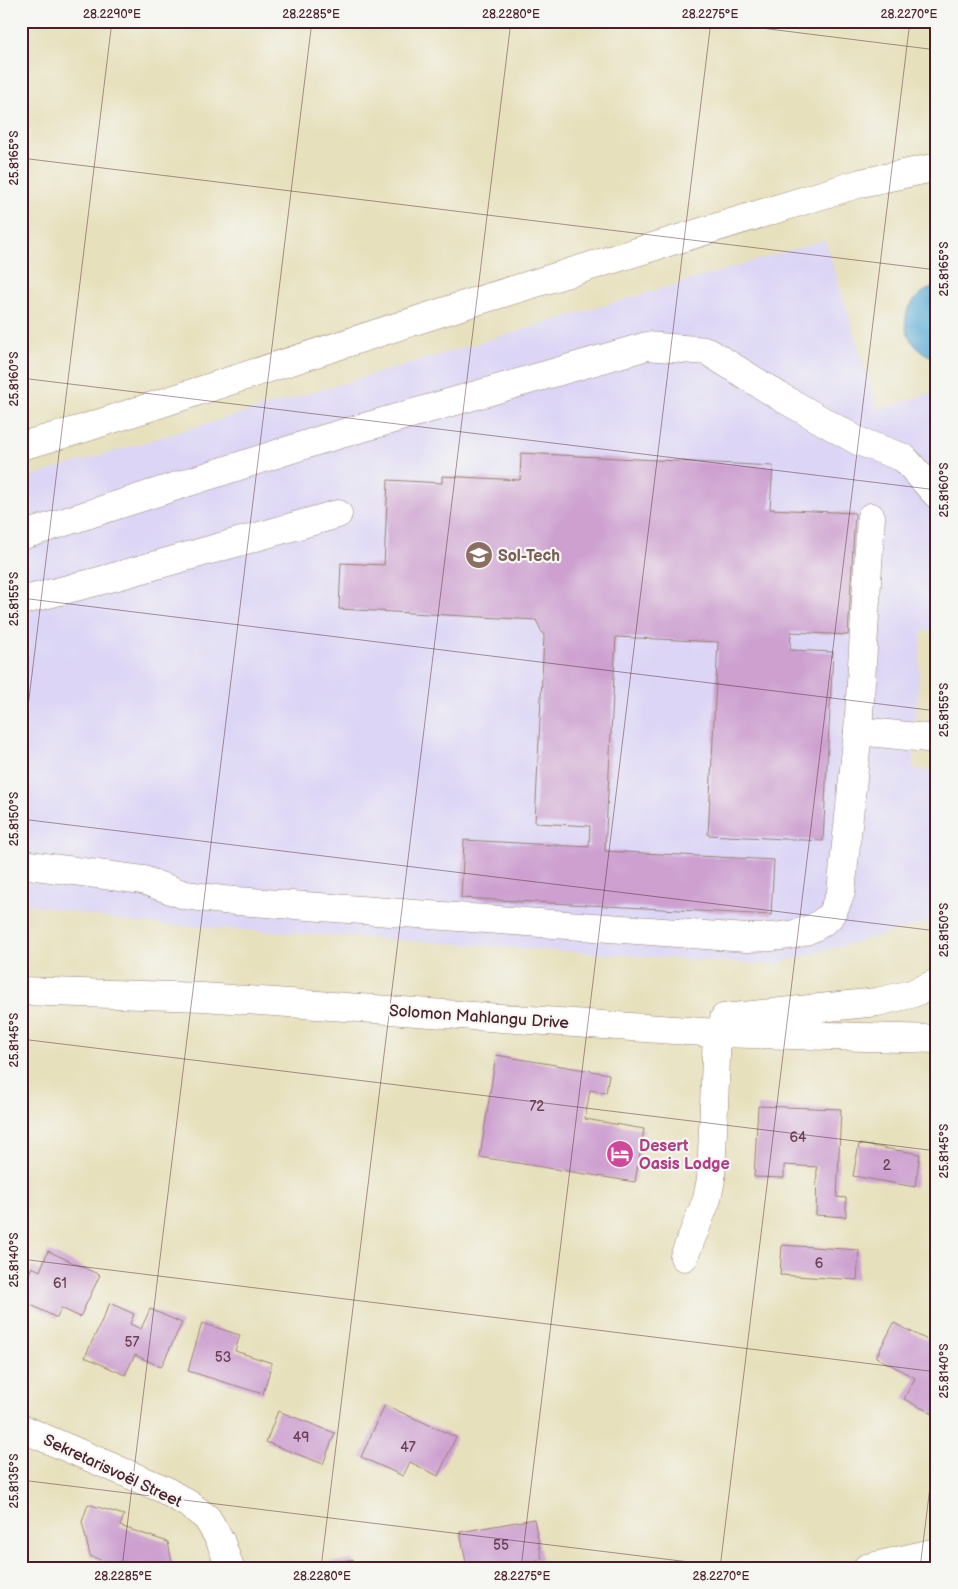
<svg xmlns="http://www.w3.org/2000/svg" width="958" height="1589" font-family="'Balsamiq Sans',sans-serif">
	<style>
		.built { fill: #dcd5f6 }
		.water { fill: #5cabd6; stroke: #536580 }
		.building { fill: #cda0d0 }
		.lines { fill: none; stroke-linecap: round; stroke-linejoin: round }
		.minor-casing { stroke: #988074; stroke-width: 29 }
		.major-casing { stroke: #988074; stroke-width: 29 }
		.minor { stroke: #fff; stroke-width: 28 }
		.major { stroke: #fff; stroke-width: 28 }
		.ticks { fill: none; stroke: #4a1f2b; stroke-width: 1; stroke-opacity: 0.45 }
		.labels { text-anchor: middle; stroke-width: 4.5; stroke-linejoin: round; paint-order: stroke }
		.number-label { font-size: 14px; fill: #6b3f54 }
		.education-label { font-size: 16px; font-weight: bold; fill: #785e54; stroke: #f6f6f2; text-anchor: start }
		.street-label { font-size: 16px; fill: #4a1f2b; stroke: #f6f6f2 }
		.hotel-label { font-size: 16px; font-weight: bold; fill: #b23c85; stroke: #f6f6f2; text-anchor: start }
		.neatline { fill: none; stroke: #4a1f2b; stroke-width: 2 }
		.ticks-label { font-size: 12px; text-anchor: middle; fill: #4a1f2b }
	</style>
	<rect width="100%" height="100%" fill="#f6f6f2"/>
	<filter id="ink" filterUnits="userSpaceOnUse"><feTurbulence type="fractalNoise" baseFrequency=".02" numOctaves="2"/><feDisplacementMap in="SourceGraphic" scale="10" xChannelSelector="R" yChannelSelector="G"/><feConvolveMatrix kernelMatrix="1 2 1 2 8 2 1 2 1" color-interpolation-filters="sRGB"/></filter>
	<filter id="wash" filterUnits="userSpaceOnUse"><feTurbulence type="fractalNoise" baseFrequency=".0096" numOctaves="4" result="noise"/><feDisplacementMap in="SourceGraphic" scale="20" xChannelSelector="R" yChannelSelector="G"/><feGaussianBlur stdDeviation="1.12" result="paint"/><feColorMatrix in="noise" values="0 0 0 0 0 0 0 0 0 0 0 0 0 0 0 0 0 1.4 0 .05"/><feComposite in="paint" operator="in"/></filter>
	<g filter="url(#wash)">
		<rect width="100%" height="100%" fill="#e7e0bc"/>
		<polygon class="built" points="825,240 878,409 937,392 937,631 922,631 913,769 937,773 937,920 772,965 136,923 21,903 21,479"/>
		<path class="water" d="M937,287V359C909,350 894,322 916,298C922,292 929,288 937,287Z"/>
		<g id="blocks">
			<g class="building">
				<polygon points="521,453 773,466 770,509 855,513 848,635 791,632 790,650 833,652 823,841 708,835 718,642 616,637 605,851 774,860 771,915 461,898 464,840 589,847 590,826 535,823 544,636 536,620 339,609 341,563 384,565 388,480 442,483 442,476 520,480"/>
				<polygon points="496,1055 609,1074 606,1093 590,1090 585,1119 644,1129 635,1182 480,1157"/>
				<polygon points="758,1106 841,1109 837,1197 846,1198 846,1217 816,1215 817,1167 784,1165 784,1178 754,1177"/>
				<polygon points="859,1144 920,1154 915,1187 853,1176"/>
				<polygon points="782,1245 859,1250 857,1280 780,1275"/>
				<polygon points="48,1251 100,1275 80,1317 61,1308 57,1318 21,1300 21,1290 32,1267 40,1271"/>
				<polygon points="110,1303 134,1314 130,1324 141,1329 150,1309 182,1323 161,1367 135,1355 125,1375 85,1357"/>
				<polygon points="202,1323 240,1335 235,1351 272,1363 263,1394 188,1371"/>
				<polygon points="894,1323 937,1345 937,1416 904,1399 915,1378 876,1357"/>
				<polygon points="385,1405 456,1437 438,1476 410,1462 403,1476 361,1457"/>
				<polygon points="278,1411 335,1433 323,1464 266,1442"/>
				<polygon points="88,1504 124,1515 120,1526 168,1542 173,1568 121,1568 90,1556 82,1522"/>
				<polygon points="534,1519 542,1559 490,1568 467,1568 460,1532"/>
				<polygon points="353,1559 354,1568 307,1568 307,1567"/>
			</g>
		</g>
	</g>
	<g filter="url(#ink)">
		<use href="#blocks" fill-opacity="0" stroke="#988074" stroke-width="1"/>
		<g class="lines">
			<g class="minor-casing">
				<g id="minor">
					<polyline points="21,446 82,429 464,305 861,183 937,167"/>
					<polyline points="21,536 320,440 647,346 707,351 779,396 858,441 904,458 937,495"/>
					<polyline points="21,601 103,580 338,514"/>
					<polyline points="858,731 937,739"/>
					<path d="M21,864L143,880L185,895L223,900L746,938C774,937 807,938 829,917C834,911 838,899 841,892L858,731L871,517"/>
					<polyline points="684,1257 707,1199 711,1179 717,1033"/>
					<polyline points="21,1428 163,1489 190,1505 207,1518 220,1540 230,1568"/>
					<polyline points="867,1568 937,1552"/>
				</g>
			</g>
			<g class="major-casing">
				<g id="major">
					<polyline points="21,991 203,997 717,1033 937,1039"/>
					<polyline points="724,1018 877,1002 911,994 937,983"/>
				</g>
			</g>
			<use href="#minor" class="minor"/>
			<use href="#major" class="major"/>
		</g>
	</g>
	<path class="ticks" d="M705,21L937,50M21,158L937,270M21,378L937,490M21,598L937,711M21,764L112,21M21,819L937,931M21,1039L937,1151M21,1259L937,1372M21,1480L738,1568M122,1568L312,21M321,1568L511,21M521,1568L711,21M720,1568L910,21M920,1568L937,1430"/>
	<defs>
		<g id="university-disc" transform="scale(1.4375)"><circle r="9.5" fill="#8d6e63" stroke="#f6f6f2"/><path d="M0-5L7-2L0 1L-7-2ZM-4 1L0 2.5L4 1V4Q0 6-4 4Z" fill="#fff"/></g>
		<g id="hotel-disc" transform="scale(1.4375)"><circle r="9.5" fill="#d1479c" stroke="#f6f6f2"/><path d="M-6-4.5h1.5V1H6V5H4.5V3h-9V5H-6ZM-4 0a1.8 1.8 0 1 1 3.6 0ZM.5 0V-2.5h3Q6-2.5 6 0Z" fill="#fff"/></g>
	</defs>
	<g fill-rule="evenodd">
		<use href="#university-disc" x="479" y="555"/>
		<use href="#hotel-disc" x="620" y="1154"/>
	</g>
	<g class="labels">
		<g class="number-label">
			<text x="537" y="1111">72</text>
			<text x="798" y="1142">64</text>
			<text x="887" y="1170">2</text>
			<text x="819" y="1268">6</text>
			<text x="60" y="1288">61</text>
			<text x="132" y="1347">57</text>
			<text x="223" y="1362">53</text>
			<text x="301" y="1442">49</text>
			<text x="408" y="1452">47</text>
			<text x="501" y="1550">55</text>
		</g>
		<g class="education-label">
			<text x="498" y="561">Sol-Tech</text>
		</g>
		<g class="street-label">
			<text transform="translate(479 1016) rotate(4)" y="6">Solomon Mahlangu Drive</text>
			<text transform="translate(113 1470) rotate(25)" y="6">Sekretarisvoël Street</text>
		</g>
		<g class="hotel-label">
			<text x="639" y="1151">Desert<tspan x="639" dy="18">Oasis Lodge</tspan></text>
		</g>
	</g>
	<rect width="958" height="1589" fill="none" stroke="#f6f6f2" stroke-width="55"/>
	<rect x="28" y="28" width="902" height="1534" class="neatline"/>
	<g class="ticks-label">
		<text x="112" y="18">28.2290°E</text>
		<text x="311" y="18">28.2285°E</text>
		<text x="511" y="18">28.2280°E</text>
		<text x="710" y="18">28.2275°E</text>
		<text x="909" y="18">28.2270°E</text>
		<text transform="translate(14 158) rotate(-90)" y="4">25.8165°S</text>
		<text transform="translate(944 269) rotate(-90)" y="4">25.8165°S</text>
		<text transform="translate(14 379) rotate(-90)" y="4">25.8160°S</text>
		<text transform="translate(944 490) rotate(-90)" y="4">25.8160°S</text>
		<text transform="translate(14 599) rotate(-90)" y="4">25.8155°S</text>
		<text transform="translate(944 710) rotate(-90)" y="4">25.8155°S</text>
		<text transform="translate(14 819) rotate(-90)" y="4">25.8150°S</text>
		<text transform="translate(944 930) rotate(-90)" y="4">25.8150°S</text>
		<text transform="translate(14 1040) rotate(-90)" y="4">25.8145°S</text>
		<text transform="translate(944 1151) rotate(-90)" y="4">25.8145°S</text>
		<text transform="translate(14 1260) rotate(-90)" y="4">25.8140°S</text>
		<text transform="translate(944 1371) rotate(-90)" y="4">25.8140°S</text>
		<text transform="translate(14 1481) rotate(-90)" y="4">25.8135°S</text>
		<text x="123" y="1580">28.2285°E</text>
		<text x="322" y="1580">28.2280°E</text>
		<text x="522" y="1580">28.2275°E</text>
		<text x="721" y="1580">28.2270°E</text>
	</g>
</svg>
